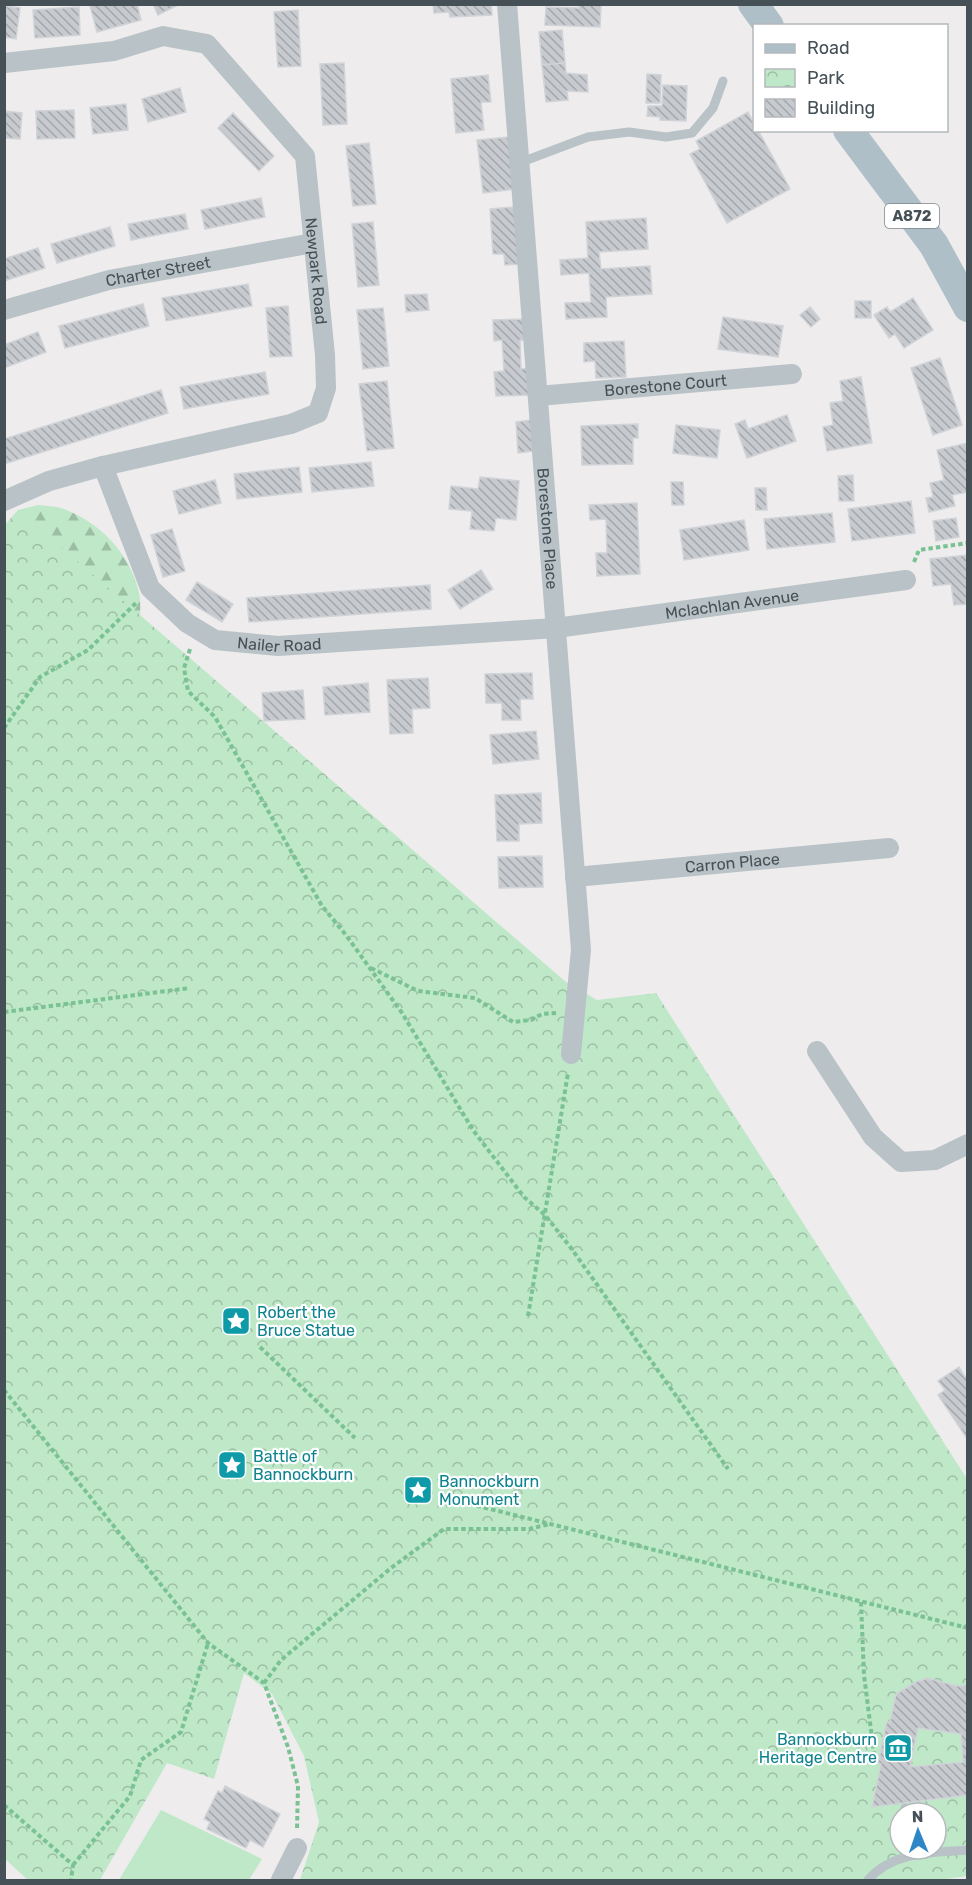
<svg xmlns="http://www.w3.org/2000/svg" width="972" height="1885" font-family="Rubik,sans-serif">
	<style>
		.forest { fill: url(#forest-firs) }
		.park { fill: url(#park-crowns); fill-rule: evenodd }
		.pitch { fill: #bee8c8 }
		.building { fill: url(#building-back-hatch); stroke: #d0d3d7; stroke-width: 1.5; fill-rule: evenodd }
		.lines { fill: none; stroke-linecap: round; stroke-linejoin: round }
		.path { stroke: #7ac294; stroke-width: 4; stroke-dasharray: 4.5 3; stroke-linecap: butt }
		.lane { stroke: #b8c2c7; stroke-width: 9 }
		.street { stroke: #b8c2c7; stroke-width: 20 }
		.primary { stroke: #aebfc8; stroke-width: 30 }
		.labels { text-anchor: middle; stroke-width: 4.5; stroke-linejoin: round; paint-order: stroke }
		.shield { fill: #fff; stroke: #7e8589; stroke-width: 1.5 }
		.shield-label { font-size: 15px; font-weight: bold; fill: #465157 }
		.street-label { font-size: 16px; fill: #465157; stroke: #fff }
		.culture-label { font-size: 16px; fill: #0d838f; stroke: #fff; text-anchor: start }
	</style>
	<defs>
		<pattern id="forest-firs" width="22" height="20" patternUnits="userSpaceOnUse" patternTransform="scale(1.5)"><rect width="22" height="20" fill="#bee8c8"/><path d="M5 1l3.5 6h-7zM16 11l3.5 6h-7z" fill="#9cbea5"/></pattern>
		<pattern id="park-crowns" width="20" height="18" patternUnits="userSpaceOnUse" patternTransform="scale(1.5)"><rect width="20" height="18" fill="#bee8c8"/><path d="M2 6a3 3 0 1 1 6 0M12 15a3 3 0 1 1 6 0" fill="none" stroke="#9cbea5"/></pattern>
		<pattern id="building-back-hatch" width="6" height="6" patternUnits="userSpaceOnUse" patternTransform="scale(1.5)"><rect width="6" height="6" fill="#c7cace"/><path d="M-1 5l2 2M0 0l6 6M5-1l2 2" fill="none" stroke="#a3a6aa"/></pattern>
	</defs>
	<rect width="100%" height="100%" fill="#eeecec"/>
	<path class="forest" d="M38,505C46,506 54,506 61,508C100,522 130,553 139,593C141,602 140,612 140,621L5,708V526L18,510Z"/>
	<path class="park" d="M18,510L566,982L597,1000L656,993L967,1479L968,1876L939,1880H300L319,1822L304,1756L272,1694L244,1673L214,1779L167,1763L100,1880H28L5,1859L4,526ZM900,1813H936V1849H900Z"/>
	<polygon class="pitch" points="161,1810 262,1859 249,1880 119,1880"/>
	<g class="building">
		<polygon points="94,4 137,4 141,20 97,32 90,6"/>
		<polygon points="153,4 180,4 158,15"/>
		<polygon points="433,4 491,4 492,15 450,17 449,12 434,13"/>
		<polygon points="579,4 601,4 600,27 545,25 546,7 579,8"/>
		<polygon points="4,6 20,8 16,39 4,37"/>
		<polygon points="79,7 80,35 35,38 33,10"/>
		<polygon points="298,10 301,66 278,67 274,12"/>
		<polygon points="562,30 565,63 542,65 539,32"/>
		<polygon points="344,63 347,124 323,125 320,64"/>
		<polygon points="565,63 566,73 587,75 588,92 567,91 568,100 546,102 542,65"/>
		<polygon points="647,74 661,75 660,103 646,103"/>
		<polygon points="488,75 491,102 481,102 484,130 456,133 451,79"/>
		<polygon points="663,85 687,86 686,121 660,120 660,117 647,116 648,106 662,106"/>
		<polygon points="180,88 186,112 148,122 142,99"/>
		<polygon points="126,104 128,130 93,134 90,108"/>
		<polygon points="74,110 75,138 37,139 36,111"/>
		<polygon points="4,111 22,113 20,139 4,138"/>
		<polygon points="748,112 754,124 754,130 758,130 790,189 727,223 690,154 700,149 696,141"/>
		<polygon points="233,113 274,156 259,171 218,128"/>
		<polygon points="509,137 515,189 483,193 477,140"/>
		<polygon points="369,143 376,204 353,206 346,146"/>
		<polygon points="261,198 265,217 205,229 201,210"/>
		<polygon points="514,207 524,264 505,265 504,254 493,254 490,209"/>
		<polygon points="185,214 188,229 131,240 128,224"/>
		<polygon points="646,218 648,249 599,252 601,269 650,266 652,294 606,297 607,317 566,319 565,303 591,302 589,273 561,275 560,260 588,258 586,222"/>
		<polygon points="373,222 379,285 358,287 352,224"/>
		<polygon points="110,227 115,246 57,263 51,244"/>
		<polygon points="38,248 45,268 4,281 4,259"/>
		<polygon points="248,284 252,306 166,321 162,298"/>
		<polygon points="427,294 429,310 406,312 405,295"/>
		<polygon points="913,298 933,330 904,348 895,334 889,338 874,315 887,307 890,312"/>
		<rect x="855" y="301" width="16" height="17"/>
		<polygon points="143,304 149,326 65,348 59,326"/>
		<polygon points="288,306 292,356 270,357 266,308"/>
		<polygon points="810,307 820,319 811,327 800,315"/>
		<polygon points="383,308 389,366 363,369 357,310"/>
		<polygon points="723,317 783,326 778,357 718,349"/>
		<polygon points="525,319 526,340 520,340 521,369 529,368 530,395 496,396 494,372 504,371 502,340 494,341 493,320"/>
		<polygon points="38,332 46,352 4,368 4,345"/>
		<polygon points="624,341 626,377 596,378 595,361 584,362 584,343"/>
		<polygon points="940,358 962,425 933,435 911,368"/>
		<polygon points="265,372 269,394 184,409 180,387"/>
		<polygon points="861,377 872,443 827,451 823,427 833,425 830,403 843,401 840,381"/>
		<polygon points="387,381 394,448 367,451 359,384"/>
		<polygon points="161,390 168,413 4,464 4,439"/>
		<polygon points="787,415 796,441 747,458 735,424 745,420 748,429"/>
		<polygon points="531,420 533,451 518,453 516,422"/>
		<polygon points="638,424 638,438 633,438 633,464 582,465 581,426"/>
		<polygon points="676,425 720,430 717,458 673,453"/>
		<polygon points="968,443 968,492 952,495 955,506 929,512 926,498 933,497 930,483 944,480 937,450"/>
		<polygon points="371,462 374,486 312,492 309,468"/>
		<polygon points="299,467 302,492 237,499 234,474"/>
		<polygon points="853,475 854,501 839,501 838,476"/>
		<polygon points="480,477 519,481 516,520 496,518 494,531 470,529 472,511 449,509 451,486 478,489"/>
		<polygon points="215,480 221,503 179,514 173,491"/>
		<polygon points="671,482 683,482 684,505 672,505"/>
		<polygon points="755,488 766,488 767,510 756,510"/>
		<polygon points="911,501 915,533 852,541 848,509"/>
		<polygon points="637,503 640,574 597,576 596,553 607,553 606,519 590,520 589,505"/>
		<polygon points="832,513 835,542 767,549 764,519"/>
		<polygon points="956,518 959,537 936,541 933,521"/>
		<polygon points="744,520 749,550 684,560 680,530"/>
		<polygon points="172,529 185,571 163,577 151,535"/>
		<polygon points="968,555 968,604 954,605 951,584 933,586 930,559"/>
		<polygon points="481,570 493,589 460,609 448,590"/>
		<polygon points="197,582 233,604 222,622 186,600"/>
		<polygon points="430,585 431,609 249,622 247,598"/>
		<polygon points="532,673 533,699 520,699 521,720 502,720 502,703 486,703 485,674"/>
		<polygon points="428,678 430,708 412,709 413,733 390,734 387,680"/>
		<polygon points="368,683 370,712 325,715 323,687"/>
		<polygon points="303,690 305,719 264,721 262,693"/>
		<polygon points="536,731 539,759 493,764 490,735"/>
		<polygon points="541,793 542,823 519,824 519,841 497,841 495,795"/>
		<polygon points="542,856 543,887 499,888 498,857"/>
		<polygon points="959,1367 965,1377 968,1375 968,1440 938,1395 945,1390 938,1381"/>
		<path d="M927,1678L957,1686L968,1685V1795L872,1807L881,1764L878,1763L886,1725L887,1722H890L896,1694L919,1680L921,1681ZM918,1728L961,1734L963,1762L910,1767Z"/>
		<polygon points="225,1786 280,1814 263,1847 250,1840 246,1848 207,1829 210,1822 204,1819 218,1791 222,1793"/>
	</g>
	<g class="lines">
		<g class="path">
			<polyline points="914,562 919,550 968,543"/>
			<polyline points="190,649 184,668 188,691 215,717 322,906 346,935 402,1013 473,1130 524,1197 545,1215 571,1248 728,1469"/>
			<polyline points="4,728 40,677 88,650 137,602"/>
			<polyline points="371,968 418,991 475,998 513,1022 531,1020 542,1014 556,1013"/>
			<polyline points="4,1012 190,988"/>
			<polyline points="528,1316 568,1073"/>
			<polyline points="260,1347 355,1438"/>
			<polyline points="4,1390 208,1643 264,1683 288,1747 298,1786 297,1829"/>
			<polyline points="462,1502 968,1628"/>
			<polyline points="861,1602 864,1675 874,1754"/>
			<polyline points="264,1683 281,1660 391,1568 444,1529 529,1529 550,1524"/>
			<polyline points="4,1805 73,1865 71,1880"/>
			<polyline points="73,1865 130,1796 141,1760 181,1732 208,1643"/>
		</g>
		<g class="lane">
			<polyline points="519,163 588,137 629,132 666,137 692,133 713,108 723,81"/>
			<polyline points="905,1808 905,1813"/>
			<path d="M868,1880C893,1851 932,1853 968,1850"/>
		</g>
		<g class="street">
			<path id="s1" d="M507,4L581,950L571,1054"/>
			<path id="s2" d="M4,63L114,51L163,36L207,44L305,156L325,355L326,388L318,413L291,424L103,466L49,481L4,501"/>
			<path id="s3" d="M4,310L109,280L313,243"/>
			<path id="s4" d="M538,396L792,374"/>
			<path id="s5" d="M103,466L150,588L187,623L215,640L278,646L556,628L906,580"/>
			<path id="s6" d="M575,877L889,848"/>
			<polyline points="817,1051 873,1137 901,1162 935,1160 968,1144"/>
			<polyline points="281,1880 297,1848"/>
		</g>
		<g class="primary">
			<polyline points="753,4 769,26"/>
			<polyline points="848,130 934,245 968,307"/>
		</g>
	</g>
	<defs>
		<g id="sight-square" transform="scale(1.5)"><rect x="-9" y="-9" width="18" height="18" rx="4" fill="#0f9aa8" stroke="#fff"/><path d="M0-6L1.8-2.2L6-1.7L2.9 1.2L3.7 5.4L0 3.3L-3.7 5.4L-2.9 1.2L-6-1.7L-1.8-2.2Z" fill="#fff"/></g>
		<g id="museum-square" transform="scale(1.5)"><rect x="-9" y="-9" width="18" height="18" rx="4" fill="#0f9aa8" stroke="#fff"/><path d="M0-6L6-3V-2H-6V-3ZM-5-1h2V3h-2ZM-1-1h2V3h-2ZM3-1h2V3H3ZM-6 4H6V6H-6Z" fill="#fff"/></g>
	</defs>
	<g fill-rule="evenodd">
		<use href="#sight-square" x="236" y="1321"/>
		<use href="#sight-square" x="232" y="1465"/>
		<use href="#sight-square" x="418" y="1490"/>
		<use href="#museum-square" x="898" y="1748"/>
	</g>
	<g class="labels">
		<rect class="shield" x="885" y="204" width="54" height="24" rx="4.5"/>
		<g class="shield-label">
			<text x="912" y="221">A872</text>
		</g>
		<g class="street-label">
			<text dy="6" stroke="none"><textPath href="#s2" startOffset="471">Newpark Road</textPath></text>
			<text dy="6" stroke="none"><textPath href="#s3" startOffset="159">Charter Street</textPath></text>
			<text dy="6" stroke="none"><textPath href="#s4" startOffset="128">Borestone Court</textPath></text>
			<text dy="6" stroke="none"><textPath href="#s1" startOffset="526">Borestone Place</textPath></text>
			<text dy="6" stroke="none"><textPath href="#s5" startOffset="734">Mclachlan Avenue</textPath></text>
			<text dy="6" stroke="none"><textPath href="#s5" startOffset="279">Nailer Road</textPath></text>
			<text dy="6" stroke="none"><textPath href="#s6" startOffset="158">Carron Place</textPath></text>
		</g>
		<g class="culture-label">
			<text x="257" y="1318">Robert the<tspan x="257" dy="18">Bruce Statue</tspan></text>
			<text x="253" y="1462">Battle of<tspan x="253" dy="18">Bannockburn</tspan></text>
			<text x="439" y="1487">Bannockburn<tspan x="439" dy="18">Monument</tspan></text>
			<text x="877" y="1745" text-anchor="end">Bannockburn<tspan x="877" dy="18">Heritage Centre</tspan></text>
		</g>
	</g>
	<rect width="972" height="1885" fill="none" stroke="#465157" stroke-width="12"/>
	<rect x="753" y="24" width="195" height="108" fill="#ffffff" stroke="#b5b9bc" stroke-width="1.5"/>
	<rect x="765" y="44" width="30" height="9" fill="#aebfc8" stroke="#b5b9bc" stroke-width="1.5"/>
	<text x="807" y="54" font-size="18" fill="#465157">Road</text>
	<rect x="765" y="69" width="30" height="18" fill="url(#park-crowns)" stroke="#b5b9bc" stroke-width="1.5"/>
	<text x="807" y="84" font-size="18" fill="#465157">Park</text>
	<rect x="765" y="99" width="30" height="18" fill="url(#building-back-hatch)" stroke="#b5b9bc" stroke-width="1.5"/>
	<text x="807" y="114" font-size="18" fill="#465157">Building</text>
	<g transform="translate(918 1831) rotate(358)"><circle r="28" fill="#ffffff" stroke="#b5b9bc" stroke-width="1.5"/>
	<path d="M0-4.5L10 22L0 15L-10 22Z" fill="#2d87c7"/>
	<text y="-9" font-size="16" font-weight="bold" text-anchor="middle" fill="#465157">N</text>
	</g>
</svg>
